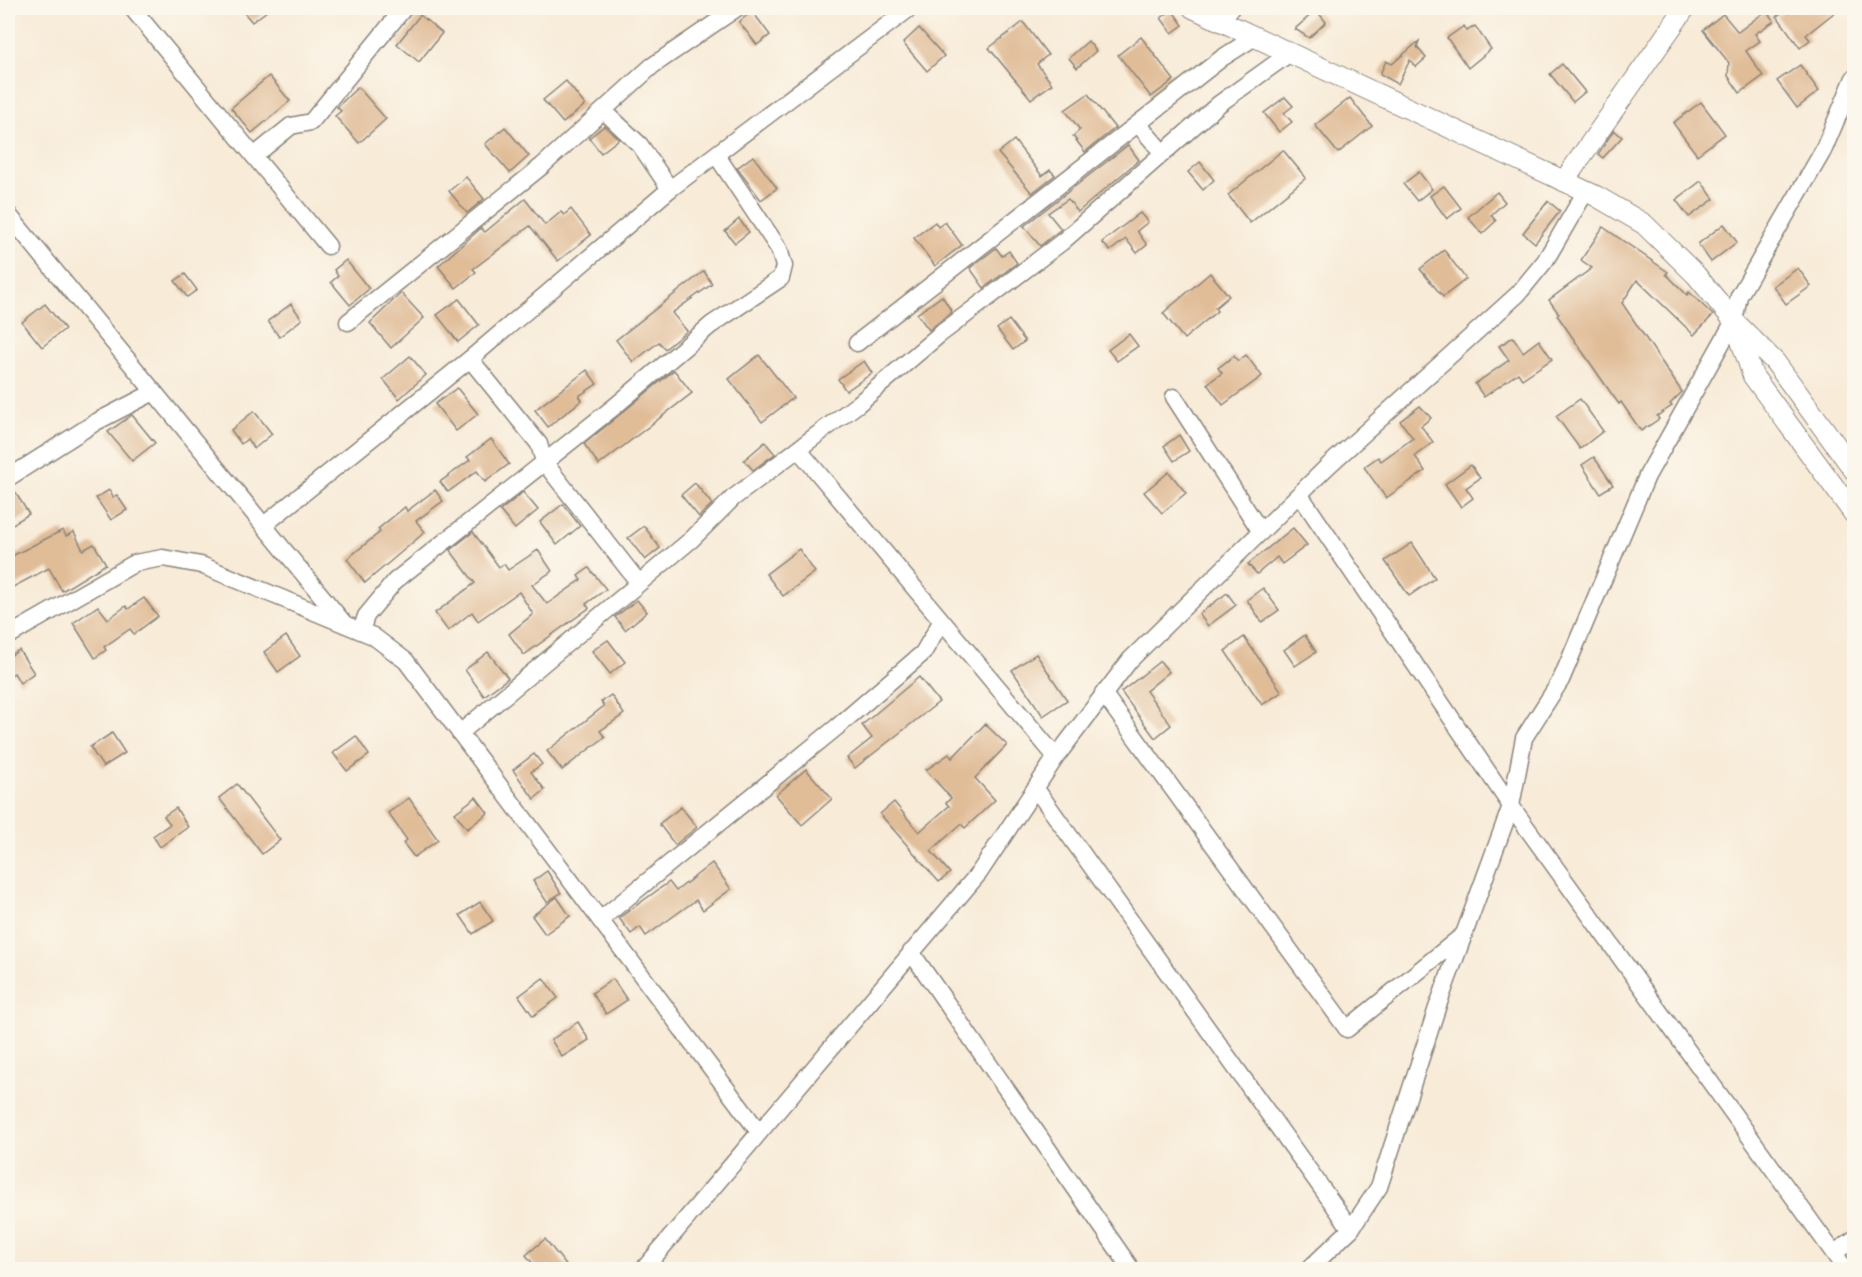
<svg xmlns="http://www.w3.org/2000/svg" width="1862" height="1277" font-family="Vollkorn,serif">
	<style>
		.building { fill: #e0bc97 }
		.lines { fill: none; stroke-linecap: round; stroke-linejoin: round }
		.minor-casing { stroke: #8a847a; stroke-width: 19 }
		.tertiary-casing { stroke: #8a847a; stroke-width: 22 }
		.minor { stroke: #fff; stroke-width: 16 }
		.tertiary { stroke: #fff; stroke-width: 20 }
	</style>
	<rect width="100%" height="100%" fill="#fbf7ec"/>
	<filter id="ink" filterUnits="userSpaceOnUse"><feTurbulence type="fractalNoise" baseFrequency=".0167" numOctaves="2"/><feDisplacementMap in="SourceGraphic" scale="12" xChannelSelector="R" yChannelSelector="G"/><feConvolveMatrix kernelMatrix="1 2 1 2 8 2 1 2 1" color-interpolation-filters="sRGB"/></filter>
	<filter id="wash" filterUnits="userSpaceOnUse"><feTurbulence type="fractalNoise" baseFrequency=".008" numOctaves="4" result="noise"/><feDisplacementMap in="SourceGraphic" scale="24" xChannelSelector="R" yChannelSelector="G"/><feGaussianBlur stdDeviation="1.35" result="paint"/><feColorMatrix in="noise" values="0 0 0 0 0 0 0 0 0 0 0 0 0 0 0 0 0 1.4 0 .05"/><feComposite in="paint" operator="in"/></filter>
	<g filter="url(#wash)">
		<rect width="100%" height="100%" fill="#f8ebd8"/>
		<g id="blocks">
			<g class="building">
				<polygon points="240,8 271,8 252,22"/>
				<polygon points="1796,8 1840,8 1806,35 1810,40 1800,48 1777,16 1786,10 1788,13"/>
				<polygon points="1172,10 1183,25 1172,33 1161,18"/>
				<polygon points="1316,10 1326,22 1309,38 1295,29"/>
				<polygon points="752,11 770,35 757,45 739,22"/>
				<polygon points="1766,11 1774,21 1755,34 1760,41 1746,51 1763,76 1740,93 1728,76 1729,63 1703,30 1723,14 1738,32"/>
				<polygon points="420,15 442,33 419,62 397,44"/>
				<polygon points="1023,22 1048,55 1037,64 1052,84 1031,99 989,48"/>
				<polygon points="1464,26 1467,31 1475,26 1491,49 1468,68 1447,38"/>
				<polygon points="919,28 944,56 927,71 903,43"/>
				<polygon points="1141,37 1174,80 1151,97 1118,55"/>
				<polygon points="1088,41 1096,51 1077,68 1069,58"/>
				<polygon points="1419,41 1417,47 1426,58 1416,67 1410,60 1398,84 1380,74 1386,61 1392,64"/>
				<polygon points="1562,64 1585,92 1573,102 1550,74"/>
				<polygon points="1800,65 1819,91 1797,108 1777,81"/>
				<polygon points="269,76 290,101 252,133 231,108"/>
				<polygon points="566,81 585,105 563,123 543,100"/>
				<polygon points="358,87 386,119 359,143 335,116 341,111 337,107"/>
				<polygon points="1088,94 1115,128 1085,152 1073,136 1080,130 1065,110"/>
				<polygon points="1285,97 1293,106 1284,113 1292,122 1279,132 1264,113"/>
				<polygon points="1350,98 1372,126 1338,153 1315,125"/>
				<polygon points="1701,102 1725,134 1697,155 1673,123"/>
				<polygon points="604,126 619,139 601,153 589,138"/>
				<polygon points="505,127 529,156 510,173 485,144"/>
				<polygon points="1614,130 1622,137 1603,158 1598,154"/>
				<polygon points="1014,140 1042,176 1050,170 1055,175 1032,193 998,153"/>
				<polygon points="1128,145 1139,160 1078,212 1068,199 1048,213 1061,229 1040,246 1024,226"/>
				<polygon points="1283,150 1306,178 1250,223 1228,195"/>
				<polygon points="753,156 777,188 761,200 737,168"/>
				<polygon points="1200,162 1214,180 1203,190 1188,172"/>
				<polygon points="1419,172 1432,189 1417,201 1403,184"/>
				<polygon points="466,177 484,199 467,213 449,191"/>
				<polygon points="1701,181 1714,199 1689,217 1676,200"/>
				<polygon points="1444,186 1461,208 1447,219 1430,196"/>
				<polygon points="1497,192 1505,202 1491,215 1496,221 1482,234 1468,217"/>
				<polygon points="525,199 545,225 561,212 564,215 571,209 591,235 558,261 530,226 473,269 476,272 456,288 438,266 481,228 485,232"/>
				<polygon points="1548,201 1560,211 1535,243 1523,233"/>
				<polygon points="1140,213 1148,222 1137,231 1147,245 1137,253 1126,239 1110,251 1102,242"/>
				<polygon points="739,219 749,232 735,243 725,231"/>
				<polygon points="935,222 938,227 945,222 962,245 935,266 914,238"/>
				<polygon points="1724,224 1737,242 1711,262 1698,244"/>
				<polygon points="1603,227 1668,272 1666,274 1687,295 1689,292 1713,315 1694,335 1637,280 1622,303 1682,392 1670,404 1672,406 1657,416 1659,419 1641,431 1621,402 1619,404 1611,393 1557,315 1559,314 1549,300 1592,268 1581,260"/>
				<polygon points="996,248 1002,256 1009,251 1017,263 984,288 970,268"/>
				<polygon points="1444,250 1466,279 1443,297 1420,269"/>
				<polygon points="346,260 369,289 350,305 331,282 338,276 334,270"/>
				<polygon points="1798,268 1811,286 1786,304 1773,286"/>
				<polygon points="704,271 712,284 672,313 687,331 665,349 659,342 633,362 616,340"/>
				<polygon points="1210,273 1229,296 1215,308 1217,311 1184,339 1163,313"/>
				<polygon points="185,274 197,290 187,297 175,281"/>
				<polygon points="401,293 424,318 391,348 370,323"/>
				<polygon points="942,296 952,312 929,330 917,314"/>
				<polygon points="459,299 479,325 458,342 437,315"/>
				<polygon points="45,304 65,329 42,347 22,322"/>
				<polygon points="291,304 302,319 279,337 268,321"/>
				<polygon points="1009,320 1025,341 1013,350 997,329"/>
				<polygon points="1129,334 1138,346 1117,361 1108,350"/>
				<polygon points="1513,337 1523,352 1539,340 1552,359 1522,379 1518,373 1484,397 1475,384 1509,360 1499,346"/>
				<polygon points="759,355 793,398 762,422 729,379"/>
				<polygon points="1246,355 1262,376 1223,405 1207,384 1222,373 1218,368 1234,356 1238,361"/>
				<polygon points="410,356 426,375 399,399 383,379"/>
				<polygon points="864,361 872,373 846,391 838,379"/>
				<polygon points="587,370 597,384 579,396 582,400 548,427 535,410"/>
				<polygon points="674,370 692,393 599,465 584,444"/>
				<polygon points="457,388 478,414 456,431 435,404"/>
				<polygon points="1580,399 1603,431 1580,449 1556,416"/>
				<polygon points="1420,406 1431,418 1421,426 1433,442 1415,456 1425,471 1386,498 1364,467 1378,457 1381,461 1413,438 1400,421"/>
				<polygon points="254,411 272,434 254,449 247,439 241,444 231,430"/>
				<polygon points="132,415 155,443 132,461 108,432"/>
				<polygon points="1179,435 1189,451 1174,461 1164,446"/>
				<polygon points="491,439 509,464 485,482 477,471 448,492 440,482 470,460 467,457"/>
				<polygon points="765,442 775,454 753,470 744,460"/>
				<polygon points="1594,457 1613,485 1600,493 1582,465"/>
				<polygon points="1471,465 1480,478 1466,488 1473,498 1461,507 1445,484"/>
				<polygon points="1169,472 1186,493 1162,513 1144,492"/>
				<polygon points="695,483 712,504 699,517 681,495"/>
				<polygon points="12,487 29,514 8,527 8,488"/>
				<polygon points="109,490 113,497 117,495 127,510 111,520 96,498"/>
				<polygon points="435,490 443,501 416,521 425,532 365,583 347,559 380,532 378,529 405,507 407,511"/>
				<polygon points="523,492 538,510 515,529 500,511"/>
				<polygon points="563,504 580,526 557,545 540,522"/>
				<polygon points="644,526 660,548 645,560 628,538"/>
				<polygon points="1293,528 1307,545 1282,564 1277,557 1257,574 1248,564"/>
				<polygon points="63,530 66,536 74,532 83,550 94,544 106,564 62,591 49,568 13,587 8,576 8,558"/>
				<polygon points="473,532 499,567 504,564 508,570 538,550 552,571 532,585 547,604 581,580 578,576 589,568 606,589 586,604 589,608 524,655 509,634 533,614 519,592 478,621 472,612 448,631 435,613 475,583 450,550"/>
				<polygon points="1412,543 1435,578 1409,596 1385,561"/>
				<polygon points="799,549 815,572 783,596 766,574"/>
				<polygon points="1263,588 1279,610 1262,622 1247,600"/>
				<polygon points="1227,593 1236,605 1208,626 1199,614"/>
				<polygon points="144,598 158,616 134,634 130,629 104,647 106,650 95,658 73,623 98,606 108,619 126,606 128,609"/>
				<polygon points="637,600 647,612 625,630 615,617"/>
				<polygon points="1305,635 1316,652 1295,666 1284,650"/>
				<polygon points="286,636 300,656 278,672 264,652"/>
				<polygon points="1244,637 1282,692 1262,705 1225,651"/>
				<polygon points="608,640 625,662 610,674 592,651"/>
				<polygon points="19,650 34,673 20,683 14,673 8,677 8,657"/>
				<polygon points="488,652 508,678 484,696 465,670"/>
				<polygon points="1036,654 1067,700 1043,716 1012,670"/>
				<polygon points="1160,661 1169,672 1146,691 1171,725 1155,738 1121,692"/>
				<polygon points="919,677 939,702 855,768 847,758 872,738 862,725"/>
				<polygon points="611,695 624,714 600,731 605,737 562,770 547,751 604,706 601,702"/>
				<polygon points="985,724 1007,745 975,778 995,800 965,828 961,824 931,851 950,873 939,882 880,814 894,802 919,832 949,806 946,803 951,798 926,770 949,754 952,758"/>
				<polygon points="112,733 125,753 103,767 90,747"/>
				<polygon points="356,736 369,755 347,771 333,753"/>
				<polygon points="534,754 542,764 531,772 545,790 534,799 513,770"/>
				<polygon points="806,769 832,799 802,825 776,795"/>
				<polygon points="237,784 280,840 262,854 219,798"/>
				<polygon points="476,797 488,813 467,829 455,813"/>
				<polygon points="409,798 438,840 414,857 403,843 407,840 388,813"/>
				<polygon points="681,807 697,827 675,845 659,824"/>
				<polygon points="176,808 188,827 160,847 153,836 170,824 164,816"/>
				<polygon points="712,863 731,889 703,910 696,900 646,936 640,927 631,934 619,918 669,882 676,891"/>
				<polygon points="547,871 561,893 547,902 533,881"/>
				<polygon points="557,897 570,916 545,934 532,916"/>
				<polygon points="480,902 493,921 473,934 460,915"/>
				<polygon points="543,978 558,998 533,1016 519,996"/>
				<polygon points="613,979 627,1000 606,1014 592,993"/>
				<polygon points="578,1022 589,1040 562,1057 551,1040"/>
				<polygon points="545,1239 569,1269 537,1269 526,1255"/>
			</g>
		</g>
	</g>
	<g filter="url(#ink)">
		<use href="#blocks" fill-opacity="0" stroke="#8a847a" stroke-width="1.5"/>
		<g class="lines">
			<g class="minor-casing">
				<g id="minor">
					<polyline points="132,8 328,246"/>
					<polyline points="1222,21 1231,8"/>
					<polyline points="604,111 640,145 670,189"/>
					<polyline points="1138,124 1162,152"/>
					<polyline points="254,156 291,126 311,122 404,8"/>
					<polyline points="8,214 343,622"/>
					<polyline points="348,322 542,166 652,66 737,8"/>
					<polyline points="857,343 1222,58 1255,37"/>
					<polyline points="470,359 539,444 544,462 639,583"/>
					<polyline points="1174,397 1261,532"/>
					<polyline points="798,449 1056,757"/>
					<polyline points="8,478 96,422 154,392"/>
					<polyline points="1300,495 1511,806 1846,1270"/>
					<polyline points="264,525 470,359 670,189 910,8"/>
					<polyline points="361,631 366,616 395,581 614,407 711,325 781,278 784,266 779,249 717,156"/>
					<polyline points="8,636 135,563 163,558 201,565 373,636 406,661 759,1132"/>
					<polyline points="1103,693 1347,1029 1462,936"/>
					<polyline points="460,733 692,539 733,498 858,404 939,335 1062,242 1219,104 1290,53"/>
					<polyline points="1036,789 1351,1229"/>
					<polyline points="600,920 837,727 923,653 941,622"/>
					<polyline points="911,952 1132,1270"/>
					<polyline points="1834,1253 1854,1239"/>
					<polyline points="643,1270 979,873 1056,757 1130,660 1328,466 1518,294 1545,261 1586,191"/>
					<polyline points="1308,1270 1351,1229 1379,1187 1437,1008 1511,806 1524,738 1561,680 1647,476 1734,321 1739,296 1823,151 1854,78"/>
				</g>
			</g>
			<g class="tertiary-casing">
				<g id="tertiary">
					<polyline points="1193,8 1596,196 1644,224 1696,275 1734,321 1775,362 1854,470"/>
					<polyline points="1564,181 1685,8"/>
					<polyline points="1736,326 1753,376 1854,514"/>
				</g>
			</g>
			<use href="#minor" class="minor"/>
			<use href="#tertiary" class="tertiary"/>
		</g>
	</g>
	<rect width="1862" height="1277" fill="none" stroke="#fbf7ec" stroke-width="30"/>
</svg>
